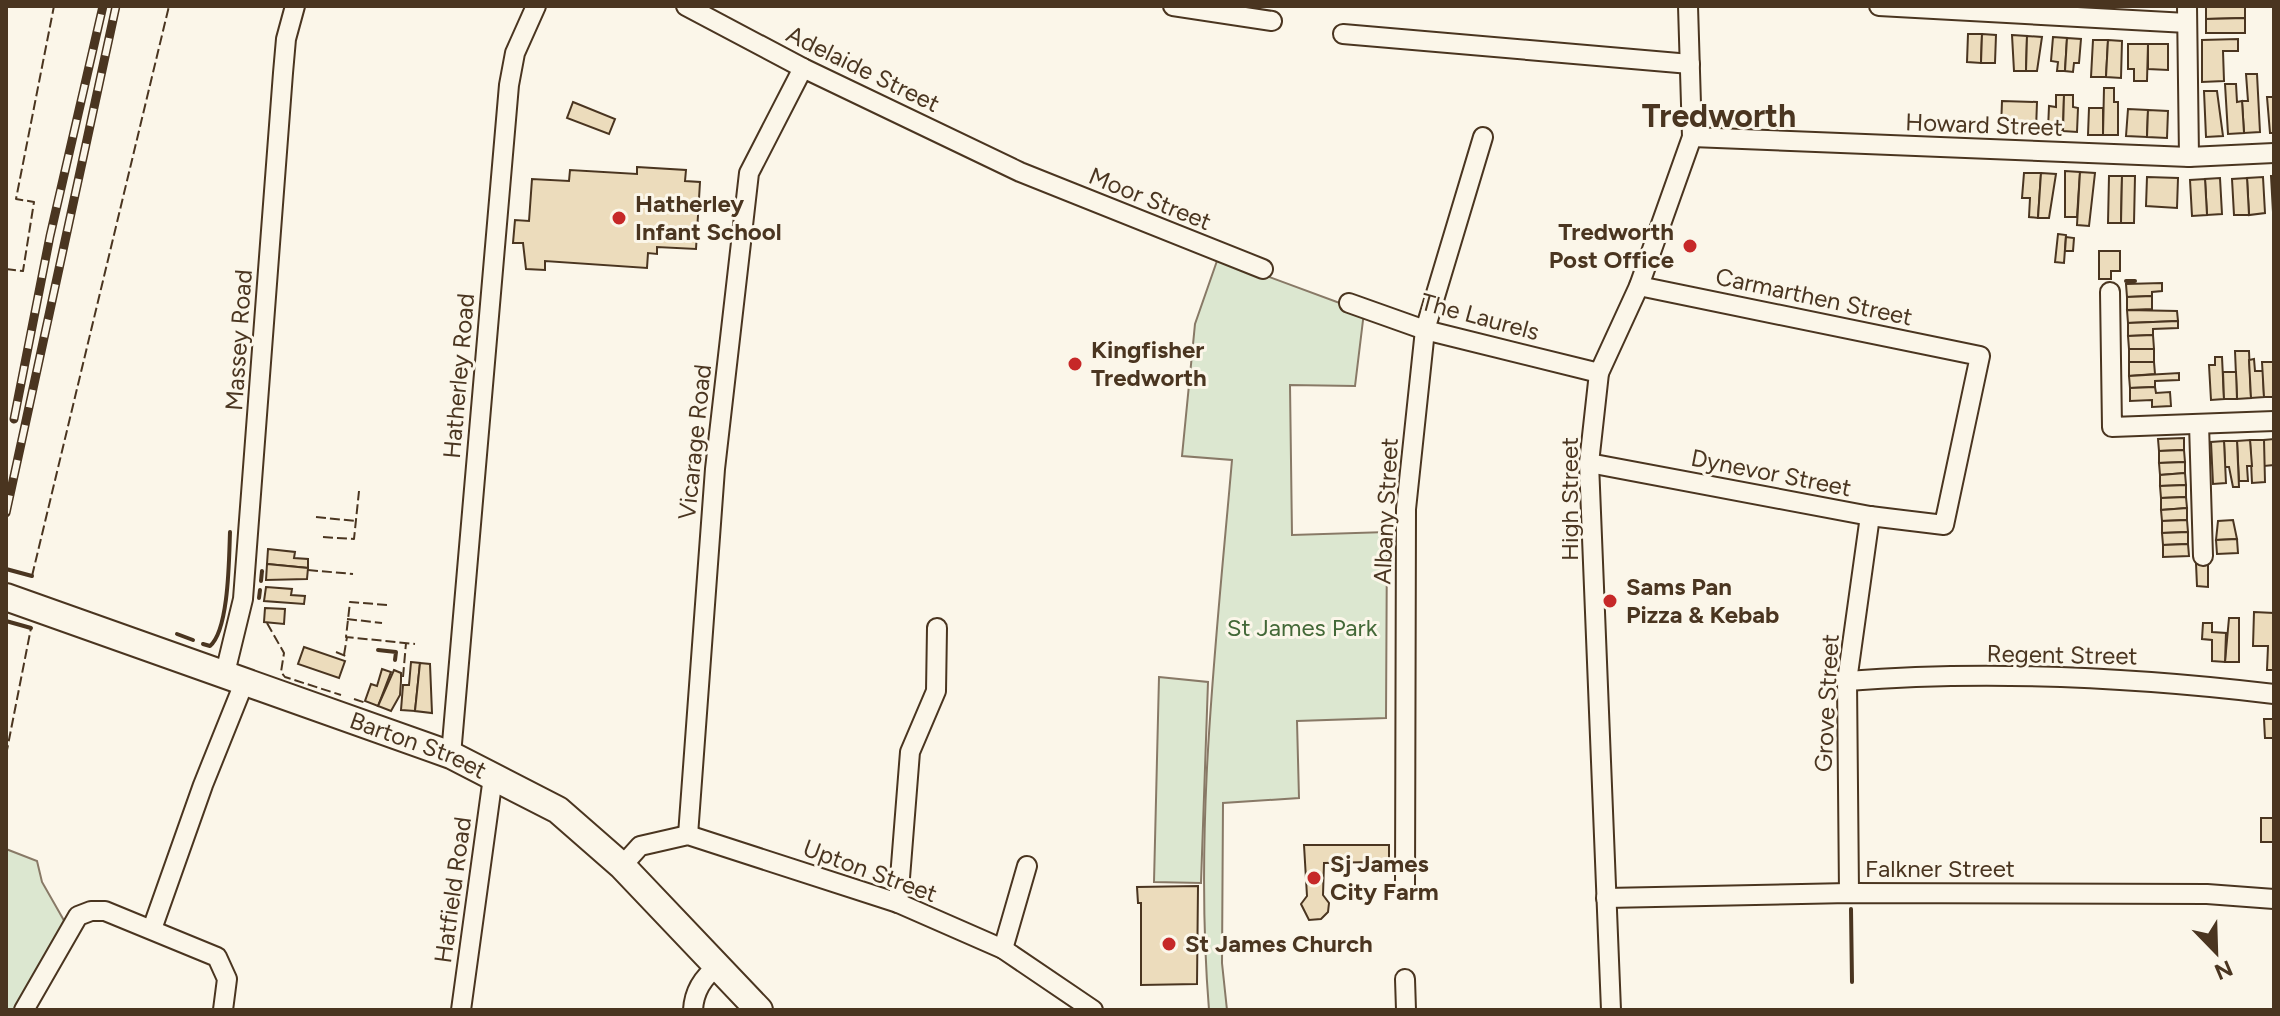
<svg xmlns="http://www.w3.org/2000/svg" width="2280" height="1016" font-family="Figtree,sans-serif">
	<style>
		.green { fill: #dce7d0; stroke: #887966; stroke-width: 2 }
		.building { fill: #ecdcbc; stroke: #4a3520; stroke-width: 2 }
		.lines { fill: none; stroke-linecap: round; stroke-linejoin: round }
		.street-casing { stroke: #4a3520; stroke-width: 22 }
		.secondary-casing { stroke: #4a3520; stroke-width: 30 }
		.street { stroke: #fbf6e9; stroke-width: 18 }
		.secondary { stroke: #fbf6e9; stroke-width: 26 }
		.rail-casing { stroke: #4a3520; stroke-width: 9 }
		.rail { stroke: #fbf6e9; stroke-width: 6; stroke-dasharray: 18; stroke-linecap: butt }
		.fence { stroke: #4a3520; stroke-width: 2; stroke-dasharray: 10 4; stroke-linecap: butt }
		.wall { stroke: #4a3520; stroke-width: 4 }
		.poi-dot { fill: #c62828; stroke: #fbf6e9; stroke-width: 3 }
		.labels { text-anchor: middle; stroke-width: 6; stroke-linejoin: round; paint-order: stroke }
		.street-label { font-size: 24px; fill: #4a3520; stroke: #fbf6e9 }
		.poi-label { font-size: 24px; font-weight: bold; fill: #4a3520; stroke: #fbf6e9; text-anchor: start }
		.park-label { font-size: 24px; fill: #436837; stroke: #fbf6e9 }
		.district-label { font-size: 32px; font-weight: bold; fill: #4a3520; stroke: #fbf6e9 }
	</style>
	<rect width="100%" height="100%" fill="#fbf6e9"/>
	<g class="green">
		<path d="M1218,258L1364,312L1355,386L1290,385L1292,535L1387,532L1386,718L1297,721L1299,798L1223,803L1222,963L1227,1010H1209C1194,824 1216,644 1232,460L1182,456L1195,324Z"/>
		<polygon points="1159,677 1208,682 1201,883 1154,882"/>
		<polygon points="6,849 37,861 42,882 66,924 15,1010 6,1010"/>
	</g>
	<g class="building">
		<polygon points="2206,6 2245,6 2245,18 2206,19"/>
		<polygon points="2245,18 2245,33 2206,33 2206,19"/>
		<polygon points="1968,34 1982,34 1981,63 1967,62"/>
		<polygon points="1982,34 1996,35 1995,63 1981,63"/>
		<polygon points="2012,35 2027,36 2026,71 2014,71"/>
		<polygon points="2027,36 2042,37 2037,71 2026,71"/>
		<polygon points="2053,37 2067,38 2065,71 2057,71 2058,62 2051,61"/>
		<polygon points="2067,38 2081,39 2079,63 2074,63 2073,72 2065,71"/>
		<polygon points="2238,39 2238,51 2223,51 2224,81 2202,82 2202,40"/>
		<polygon points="2093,40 2108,40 2106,77 2091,77"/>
		<polygon points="2108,40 2122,41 2121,78 2106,77"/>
		<polygon points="2128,44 2148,44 2147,81 2134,81 2134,69 2128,69"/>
		<polygon points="2148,44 2168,44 2168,70 2148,69"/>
		<polygon points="2246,74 2257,74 2260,132 2244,133 2242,101 2248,101"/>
		<polygon points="2225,84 2236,84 2237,102 2242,101 2244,133 2228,134"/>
		<polygon points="2104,88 2114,88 2114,102 2118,102 2118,135 2103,135"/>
		<polygon points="2204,91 2217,91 2223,136 2206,137"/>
		<polygon points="2056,95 2064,95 2063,131 2048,130 2049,106 2056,107"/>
		<polygon points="2064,95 2073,95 2073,107 2078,108 2077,132 2063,131"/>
		<polygon points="2267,97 2274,97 2274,133 2270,133"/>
		<polygon points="2002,101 2037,102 2036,130 2001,129"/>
		<polygon points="573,102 615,119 609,134 567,118"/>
		<polygon points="2089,108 2103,108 2103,135 2088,135"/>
		<polygon points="2128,109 2148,110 2147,137 2126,136"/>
		<polygon points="2148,110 2168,111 2167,138 2147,137"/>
		<polygon points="637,167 686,170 685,181 700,182 696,249 657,247 657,254 648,253 647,268 545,261 545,270 526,269 523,243 513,243 515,220 529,221 532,179 569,181 570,170 637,174"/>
		<polygon points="2065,171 2080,172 2077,217 2065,217"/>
		<polygon points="2080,172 2095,173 2089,226 2077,225"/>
		<polygon points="2024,173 2041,173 2038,218 2029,217 2030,198 2022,198"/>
		<polygon points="2041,173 2056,174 2049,218 2038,218"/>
		<polygon points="2109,176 2122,176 2121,223 2108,223"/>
		<polygon points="2122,176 2135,176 2134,223 2121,223"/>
		<polygon points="2271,176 2274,176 2274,212 2273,212"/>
		<polygon points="2147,177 2178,178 2177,208 2146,206"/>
		<polygon points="2263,177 2265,213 2249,215 2247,178"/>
		<polygon points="2220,178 2222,214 2207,215 2205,179"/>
		<polygon points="2247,178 2249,215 2234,215 2232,179"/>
		<polygon points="2205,179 2207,215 2192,216 2190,180"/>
		<polygon points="2058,234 2066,235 2064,263 2055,262"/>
		<polygon points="2066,237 2074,238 2073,251 2065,251"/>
		<polygon points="2099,251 2120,251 2120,271 2111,271 2111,279 2099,279"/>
		<polygon points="2162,283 2162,291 2152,292 2152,296 2127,297 2126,284"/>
		<polygon points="2152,296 2152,309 2127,310 2127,297"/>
		<polygon points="2127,310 2177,311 2178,321 2128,323"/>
		<polygon points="2178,321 2178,328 2153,329 2153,335 2128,336 2128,323"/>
		<polygon points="2153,335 2154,349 2129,349 2128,336"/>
		<rect x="2129" y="349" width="25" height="13"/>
		<polygon points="2235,351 2249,351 2251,398 2237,399"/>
		<polygon points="2215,357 2222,357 2224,399 2211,400 2209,365 2215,365"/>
		<polygon points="2254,359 2255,371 2263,371 2264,397 2251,398 2249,360"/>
		<polygon points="2129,362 2154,362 2155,374 2129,376"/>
		<polygon points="2262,362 2274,362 2274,397 2264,397"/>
		<polygon points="2223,372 2236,372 2237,399 2224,399"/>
		<polygon points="2179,373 2179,380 2155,381 2155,387 2130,388 2129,376"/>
		<polygon points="2155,387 2156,393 2170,392 2171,406 2152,407 2152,400 2130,401 2130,388"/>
		<polygon points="2184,438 2184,450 2159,451 2158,439"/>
		<polygon points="2274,439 2274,465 2264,466 2264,440"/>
		<polygon points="2250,440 2264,440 2265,482 2252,483"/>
		<polygon points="2250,440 2252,466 2247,466 2248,481 2239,481 2237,441"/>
		<polygon points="2224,441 2237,441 2239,487 2233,487 2229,467 2225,467"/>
		<polygon points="2224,441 2226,483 2213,484 2211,442"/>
		<polygon points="2184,450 2185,462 2159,463 2159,451"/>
		<polygon points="2185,462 2185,473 2160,475 2159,463"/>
		<polygon points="2185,473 2186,485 2160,486 2160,475"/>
		<polygon points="2186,485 2186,497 2161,498 2160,486"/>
		<polygon points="2186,497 2187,508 2161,510 2161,498"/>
		<polygon points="2187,508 2187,520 2162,521 2161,510"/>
		<polygon points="2187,520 2188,532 2162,533 2162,521"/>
		<polygon points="2233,520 2237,539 2216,540 2218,521"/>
		<polygon points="2188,532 2188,544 2163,545 2162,533"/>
		<polygon points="2237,539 2238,553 2217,554 2216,540"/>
		<polygon points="2188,544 2189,556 2163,557 2163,545"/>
		<polygon points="268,549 295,552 294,558 308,559 308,568 267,564"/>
		<polygon points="2196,563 2208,563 2208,587 2197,586"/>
		<polygon points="267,564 308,568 307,579 266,580"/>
		<polygon points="266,587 292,589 291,595 305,596 304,604 264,601"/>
		<polygon points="265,608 285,609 284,624 264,622"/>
		<polygon points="2254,612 2274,613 2274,670 2267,670 2268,646 2253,646"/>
		<polygon points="2229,618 2239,618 2239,662 2225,662"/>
		<polygon points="2203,623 2212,623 2212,632 2226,633 2225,662 2212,661 2212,640 2202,639"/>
		<polygon points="304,647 345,661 339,678 298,664"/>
		<polygon points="411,662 420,663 415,711 401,710 403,685 409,685"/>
		<polygon points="420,663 430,664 432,713 415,711"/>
		<polygon points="382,669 391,672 378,706 365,701 371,684 377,686"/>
		<polygon points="394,670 401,673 401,681 400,695 391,711 378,706"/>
		<polygon points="2264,719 2274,719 2274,738 2265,738"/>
		<rect x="2261" y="818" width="13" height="24"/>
		<polygon points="1304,845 1389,845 1389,867 1371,867 1371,862 1324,863 1323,895 1329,903 1328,912 1321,919 1309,920 1301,904 1307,896"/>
		<polygon points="1198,886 1197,984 1141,985 1141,903 1138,903 1137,887"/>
	</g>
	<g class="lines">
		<g class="street-casing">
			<g id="street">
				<polyline points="686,6 803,68 1020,172 1263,269"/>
				<polyline points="1173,6 1272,21"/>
				<polyline points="1879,6 2187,23"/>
				<polyline points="2187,6 2189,157"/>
				<polyline points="1343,34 1690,64"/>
				<polyline points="1692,137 2189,157 2274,153"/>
				<polyline points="2110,292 2112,427 2274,421"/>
				<polyline points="1349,303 1425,330 1599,373"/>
				<polyline points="2199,424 2203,556"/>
				<polyline points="1589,463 1870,516 1944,525 1980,356 1639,286"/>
				<polyline points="224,677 243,599 283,73 286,39 295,6"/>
				<path d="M1847,681C1990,670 2132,677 2274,694"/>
				<polyline points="451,755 509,85 515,53 536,6"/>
				<polyline points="688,835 715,469 749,173 803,68"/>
				<polyline points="622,866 640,846 688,835 898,903 1003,949 1093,1010"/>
				<polyline points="1405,888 1406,509 1425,330 1483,137"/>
				<polyline points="1849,893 1847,681 1870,516"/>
				<polyline points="1606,898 1849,893 2207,894 2274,899"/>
				<polyline points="898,903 910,752 936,691 937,628"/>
				<polyline points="152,929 203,785 244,683"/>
				<polyline points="1003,949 1027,866"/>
				<polyline points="1405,979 1406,1010"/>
				<polyline points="24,1010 78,916 91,911 105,911 217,957 227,979 223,1010"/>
				<polyline points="461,1010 493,777"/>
				<path d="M693,1010C694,991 703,977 718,966"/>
				<polyline points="1611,1010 1589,463 1599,373 1639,286 1692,137 1688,6"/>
			</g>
		</g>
		<g class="secondary-casing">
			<g id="secondary">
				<path id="s1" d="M6,597L451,755L558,810L622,866L759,1010"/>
			</g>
		</g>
		<use href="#street" class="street"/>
		<use href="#secondary" class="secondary"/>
		<g class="rail-casing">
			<g id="rail">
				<polyline points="14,419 50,236 103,6"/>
				<polyline points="6,513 116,6"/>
			</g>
		</g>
		<use href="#rail" class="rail"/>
		<g class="fence">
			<polyline points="6,269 23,271 34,202 16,199 54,6"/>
			<polyline points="316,517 356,521"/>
			<polyline points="323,537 354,539 359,491"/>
			<polyline points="308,570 353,574"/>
			<polyline points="32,576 169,6"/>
			<polyline points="387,605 350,602 346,637 415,644"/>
			<polyline points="347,619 382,623"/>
			<polyline points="267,623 284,653 281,672 285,677 341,695"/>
			<polyline points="336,652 348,657"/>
			<polyline points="344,655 347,637"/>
			<polyline points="403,677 406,643"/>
			<polyline points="354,699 366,703"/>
			<polyline points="6,755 31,628"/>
		</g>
		<g class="wall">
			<polyline points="2126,281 2135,281"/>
			<polyline points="6,569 32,576"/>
			<polyline points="261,581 262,571"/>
			<polyline points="259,598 260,590"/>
			<polyline points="6,621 31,628"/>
			<polyline points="177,634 193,640"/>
			<path d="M203,644L210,646C229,630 229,558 230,532"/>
			<polyline points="378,650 396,652 395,660"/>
			<polyline points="1851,909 1852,982"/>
		</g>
	</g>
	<g class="poi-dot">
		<circle cx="619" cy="218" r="8"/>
		<circle cx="1690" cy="246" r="8"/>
		<circle cx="1075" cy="364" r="8"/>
		<circle cx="1610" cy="601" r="8"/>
		<circle cx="1314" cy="878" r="8"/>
		<circle cx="1169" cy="944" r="8"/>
	</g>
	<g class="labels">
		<g class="street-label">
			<text transform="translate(863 69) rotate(26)" y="8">Adelaide Street</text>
			<text transform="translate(1984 125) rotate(2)" y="8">Howard Street</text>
			<text transform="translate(1150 199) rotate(22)" y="8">Moor Street</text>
			<text transform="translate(1814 297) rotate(12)" y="8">Carmarthen Street</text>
			<text transform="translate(1480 317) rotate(15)" y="8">The Laurels</text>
			<text transform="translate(239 340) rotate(-86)" y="8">Massey Road</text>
			<text transform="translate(459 376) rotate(-85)" y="8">Hatherley Road</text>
			<text transform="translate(695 442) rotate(-84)" y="8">Vicarage Road</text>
			<text transform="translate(1771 473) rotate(11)" y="8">Dynevor Street</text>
			<text transform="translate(1570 499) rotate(-90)" y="8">High Street</text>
			<text transform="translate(1386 511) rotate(-87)" y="8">Albany Street</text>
			<text transform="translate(2062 655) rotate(1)" y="8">Regent Street</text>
			<text transform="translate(1827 703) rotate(-87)" y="8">Grove Street</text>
			<text dy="8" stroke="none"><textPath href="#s1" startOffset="438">Barton Street</textPath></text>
			<text x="1940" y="877">Falkner Street</text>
			<text transform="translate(870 871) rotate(20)" y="8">Upton Street</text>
			<text transform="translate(453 890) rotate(-82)" y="8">Hatfield Road</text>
		</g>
		<g class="poi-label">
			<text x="635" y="212">Hatherley<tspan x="635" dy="28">Infant School</tspan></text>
			<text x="1674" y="240" text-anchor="end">Tredworth<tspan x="1674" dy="28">Post Office</tspan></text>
			<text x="1091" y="358">Kingfisher<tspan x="1091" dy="28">Tredworth</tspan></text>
			<text x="1626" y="595">Sams Pan<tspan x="1626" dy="28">Pizza &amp; Kebab</tspan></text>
			<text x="1330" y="872">Sj James<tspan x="1330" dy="28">City Farm</tspan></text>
			<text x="1185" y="952">St James Church</text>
		</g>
		<g class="park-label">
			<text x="1302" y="636">St James Park</text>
		</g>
		<g class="district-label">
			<text x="1719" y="127">Tredworth</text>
		</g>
	</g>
	<rect width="2280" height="1016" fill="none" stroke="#4a3520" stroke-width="16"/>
	<g transform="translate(2216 952) rotate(157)" stroke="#fbf6e9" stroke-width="6" paint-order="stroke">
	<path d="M0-6L14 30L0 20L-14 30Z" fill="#4a3520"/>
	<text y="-12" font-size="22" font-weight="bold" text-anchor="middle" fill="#4a3520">N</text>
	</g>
</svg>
